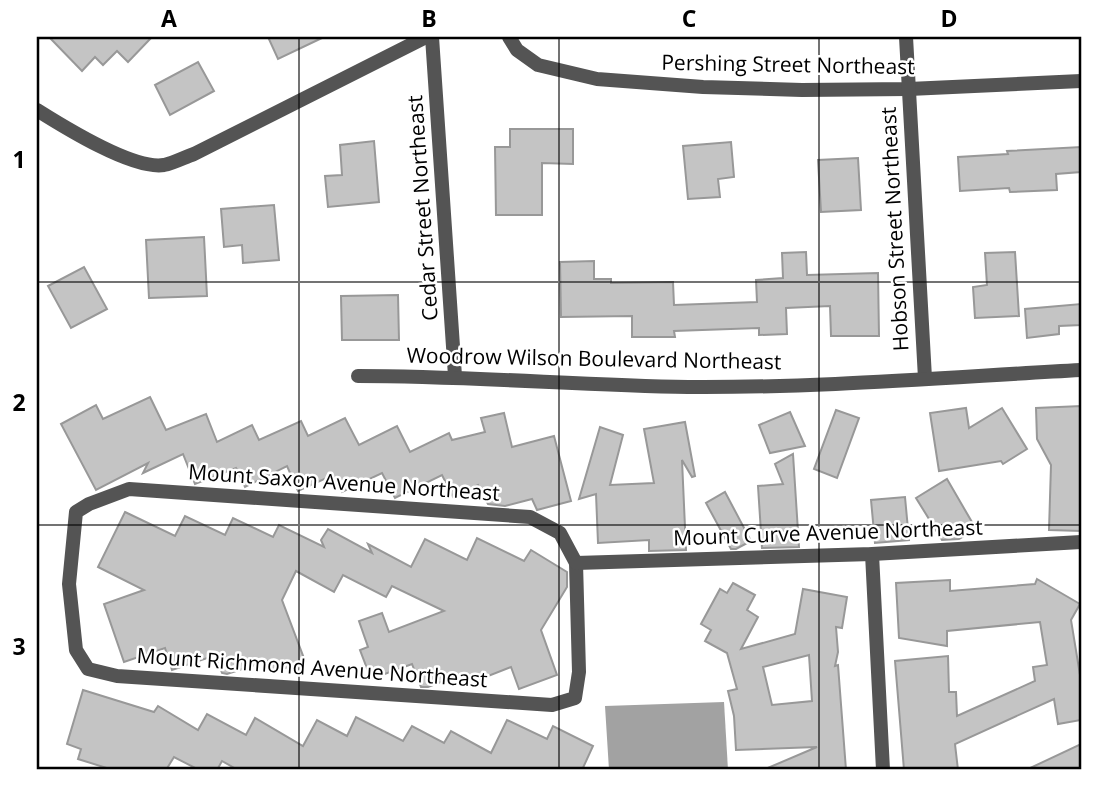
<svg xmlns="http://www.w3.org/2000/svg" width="1118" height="807" font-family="'Open Sans',sans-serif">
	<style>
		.water { fill: #a2a2a2 }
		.building { fill: #c4c4c4; stroke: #989898; stroke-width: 2; fill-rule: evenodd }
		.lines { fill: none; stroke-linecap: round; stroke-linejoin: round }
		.minor { stroke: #545454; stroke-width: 14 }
		.grid { fill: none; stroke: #000; stroke-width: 2; stroke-opacity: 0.55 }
		.labels { text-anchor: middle; stroke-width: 5; stroke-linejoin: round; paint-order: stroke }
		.street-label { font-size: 21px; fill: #000; stroke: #fff }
		.neatline { fill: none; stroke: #000; stroke-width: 2.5 }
		.grid-label { font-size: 23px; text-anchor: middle; font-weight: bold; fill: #000 }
	</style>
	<rect width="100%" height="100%" fill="#fff"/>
	<polygon class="water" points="724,702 728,770 609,770 605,706"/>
	<g class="building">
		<polygon points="49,37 152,37 128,62 117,51 103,65 95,57 82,71"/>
		<polygon points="268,37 324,37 278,59"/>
		<polygon points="198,62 214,91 170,115 155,85"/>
		<polygon points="510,129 573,129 573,164 542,163 542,215 496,215 495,147 510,147"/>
		<polygon points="374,141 379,202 328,207 325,176 342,175 340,145"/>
		<polygon points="731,142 734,177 718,179 720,197 688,199 683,146"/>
		<polygon points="1081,147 1081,172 1056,174 1057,190 1010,192 1009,188 960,191 958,157 1008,154 1007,151"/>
		<polygon points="858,158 861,210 821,212 818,160"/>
		<polygon points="274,205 279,260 243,263 242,245 224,247 221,209"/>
		<polygon points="204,237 207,296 149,298 146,240"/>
		<polygon points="806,252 807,275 878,273 879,336 831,336 830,306 786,308 787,334 759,335 759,328 674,331 675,337 632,337 632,316 561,317 560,262 594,261 594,279 611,279 611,283 673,282 674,305 757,302 756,280 783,278 782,253"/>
		<polygon points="1015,252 1019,316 975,318 973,287 987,285 985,253"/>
		<polygon points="84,267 107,309 71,328 48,286"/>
		<polygon points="398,295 399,340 342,340 341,296"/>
		<polygon points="1081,304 1081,325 1059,326 1059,334 1027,338 1025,309"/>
		<polygon points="150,397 166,430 206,414 217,442 252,425 259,440 301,421 308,436 345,418 359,445 397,426 410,452 449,433 452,440 485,432 481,418 504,413 512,447 554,436 571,501 537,510 532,499 505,506 488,504 478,485 453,497 442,475 395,498 382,473 342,492 333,475 298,491 287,466 245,487 236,468 195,484 183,454 143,473 148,463 96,490 61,424 96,405 103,419"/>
		<polygon points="1081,406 1081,531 1049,530 1051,465 1037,439 1036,408"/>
		<polygon points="966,408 969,428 1002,408 1027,449 1003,464 1001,461 939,471 930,413"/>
		<polygon points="836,410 859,418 837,478 814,469"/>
		<polygon points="790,412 805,446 770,453 759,425"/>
		<polygon points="685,422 695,476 692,477 682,460 686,550 649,551 649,540 598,543 596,494 579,499 600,427 623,435 610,485 654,483 644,429"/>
		<polygon points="793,454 799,547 762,548 758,486 783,484 775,464"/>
		<polygon points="947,479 976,529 959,539 942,540 916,498"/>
		<polygon points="725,492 751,541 736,549 731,549 706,503"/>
		<polygon points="905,497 909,540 875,543 871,500"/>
		<polygon points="125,512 175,536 185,516 225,535 233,518 273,537 279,525 324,547 321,540 328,529 372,553 368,544 411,567 425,539 467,560 477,538 524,561 531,550 567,572 567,587 541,630 557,675 519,689 511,667 468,684 464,673 428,687 421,687 412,664 371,679 360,650 368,647 359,621 382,613 389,632 444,611 392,586 386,597 343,575 334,592 296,571 282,600 305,661 272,673 267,661 227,674 222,673 216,655 172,670 165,648 124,662 104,604 144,590 98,567"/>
		<polygon points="1037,579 1080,604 1071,620 1081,681 1081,720 1058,724 1054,699 955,744 958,770 904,770 895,661 948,656 949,692 956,692 957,716 1035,681 1033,667 1047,665 1040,622 947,631 947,646 899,638 896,583 950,580 950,591 1035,584"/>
		<path d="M733,583L755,595L747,610L758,617L741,649L795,634L803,589L847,597L842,628L836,627L838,652L835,666L838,665L846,770H763L817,747L736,750L734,716L728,691L737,689L727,653L705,641L711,630L701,624L720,589L727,593ZM809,655L812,701L772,705L763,667Z"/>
		<polygon points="83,690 154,712 158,706 198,730 207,714 246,735 255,718 303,746 317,720 347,736 356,717 403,741 412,726 444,743 451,731 491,753 507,720 547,739 553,726 593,746 582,770 238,770 222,761 217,770 199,770 174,757 166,770 113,770 78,759 81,749 67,744"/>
		<polygon points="1081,744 1081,770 1026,770"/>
	</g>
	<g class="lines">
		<g class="minor">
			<polyline points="432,37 455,376"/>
			<polyline points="509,37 517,50 538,65 597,79 703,87 802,90 909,89 1081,81"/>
			<polyline points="906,37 925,378"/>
			<path d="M37,110C64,127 133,170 164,165C174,163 185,157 194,154L426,37"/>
			<path d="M358,376C468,376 578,385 688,387C819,388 950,377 1081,370"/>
			<polygon points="129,489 530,517 560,533 576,563 579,672 575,698 552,705 117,676 88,669 76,650 69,584 76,512 89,504"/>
			<polyline points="872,554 883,770"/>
			<polyline points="576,563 872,554 1081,542"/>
		</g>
	</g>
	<path class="grid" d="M299,37V770M559,37V770M819,37V770M37,282H1081M37,525H1081"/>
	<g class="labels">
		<g class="street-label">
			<text transform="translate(788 65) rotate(1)" y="7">Pershing Street Northeast</text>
			<text transform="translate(423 208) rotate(-94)" y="7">Cedar Street Northeast</text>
			<text transform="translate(895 229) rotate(-93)" y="7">Hobson Street Northeast</text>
			<text transform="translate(594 359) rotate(1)" y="7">Woodrow Wilson Boulevard Northeast</text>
			<text transform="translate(344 483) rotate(4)" y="7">Mount Saxon Avenue Northeast</text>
			<text transform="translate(828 533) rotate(-2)" y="7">Mount Curve Avenue Northeast</text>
			<text transform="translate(312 668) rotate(4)" y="7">Mount Richmond Avenue Northeast</text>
		</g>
	</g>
	<rect width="1118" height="807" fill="none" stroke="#ffffff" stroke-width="77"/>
	<rect x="38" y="38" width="1042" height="730" class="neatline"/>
	<g class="grid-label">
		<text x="169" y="27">A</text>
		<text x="429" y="27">B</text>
		<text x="689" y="27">C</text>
		<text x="949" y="27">D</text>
		<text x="19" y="168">1</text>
		<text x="19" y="411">2</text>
		<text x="19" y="655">3</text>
	</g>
</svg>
